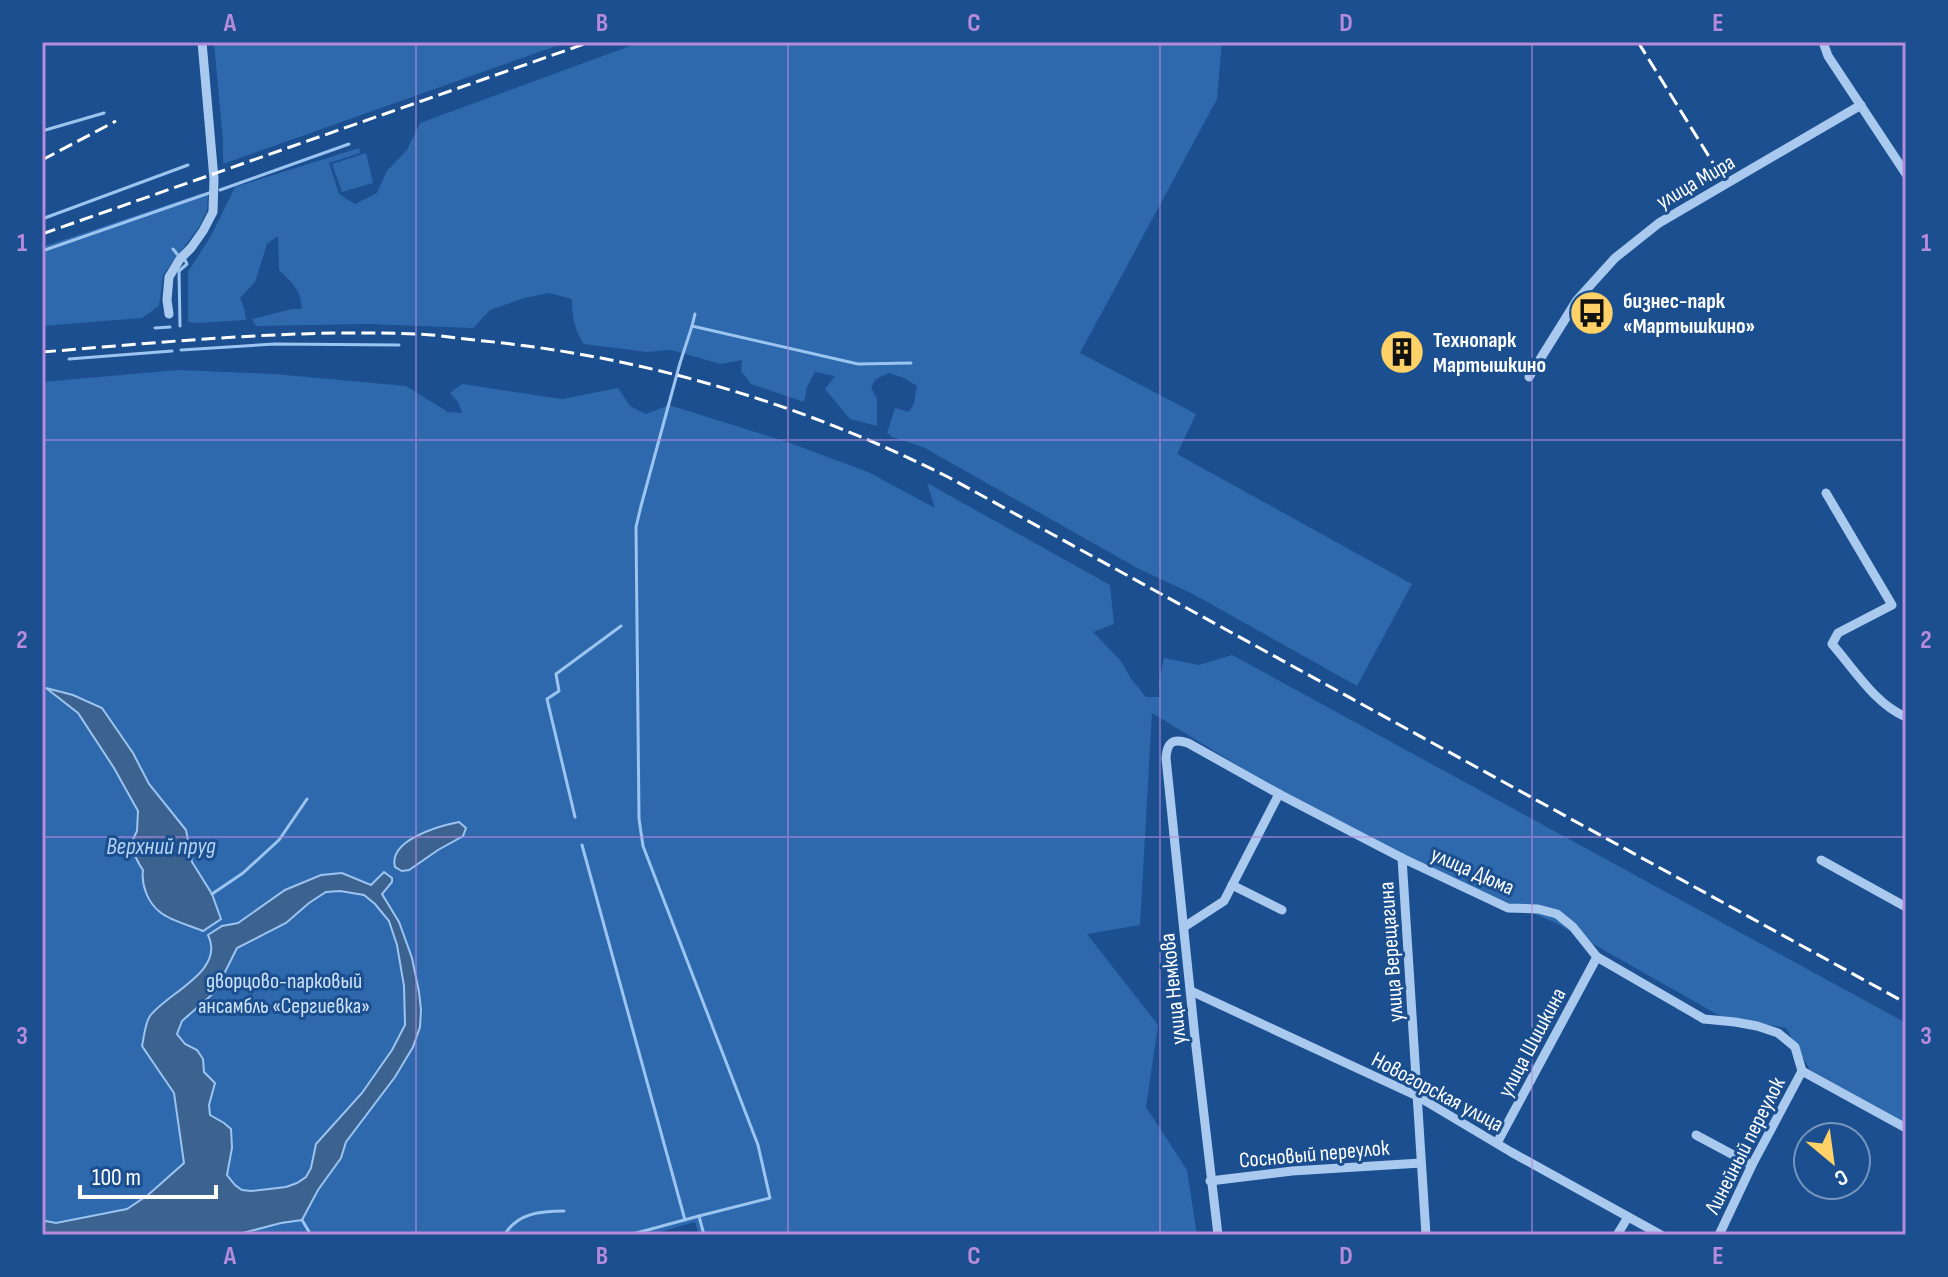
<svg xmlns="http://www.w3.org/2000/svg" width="1948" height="1277" font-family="'Sofia Sans Condensed',sans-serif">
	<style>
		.green { fill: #2e69ad }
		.water { fill: #3c6290; stroke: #9cc4f0; stroke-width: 2; fill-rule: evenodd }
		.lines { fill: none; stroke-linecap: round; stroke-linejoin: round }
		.stream { stroke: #9cc4f0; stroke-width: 3 }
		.minor { stroke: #a9c9ee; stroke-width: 9 }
		.rail { stroke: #fff; stroke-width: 3; stroke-dasharray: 14 6; stroke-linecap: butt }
		.grid { fill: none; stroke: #b68bdc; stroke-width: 2; stroke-opacity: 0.55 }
		.labels { text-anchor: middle; stroke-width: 6; stroke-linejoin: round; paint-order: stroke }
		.street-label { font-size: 22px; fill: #fff; stroke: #1b4f8f }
		.poi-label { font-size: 22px; font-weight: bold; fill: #fff; stroke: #1b4f8f; text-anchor: start }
		.park-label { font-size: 22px; fill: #cfe3fa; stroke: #1b4f8f }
		.water-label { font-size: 24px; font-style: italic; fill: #b5d3f5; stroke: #1b4f8f }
		.neatline { fill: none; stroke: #b68bdc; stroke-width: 3 }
		.grid-label { font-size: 26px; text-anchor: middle; font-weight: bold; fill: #b68bdc }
	</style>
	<rect width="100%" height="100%" fill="#1b4f8f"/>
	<g class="green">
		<polygon points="214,42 567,42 223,164 223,141"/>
		<path d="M641,42H694L695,46L702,44L703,42H1222L1217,99L1080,353L1196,414L1177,454L1412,584L1357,686L1193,594L1139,569L923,447L892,437L887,433L895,408L909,412L914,403L917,386L904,378L889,373L876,379L871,387L877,399V426L850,419L825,389L835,376L815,372L807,387L804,402L751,384L741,371L742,360L721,364L671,350L647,352L584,344C574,329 572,317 572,299L549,293L524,298L490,310L473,328L368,324L256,326L252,319L292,309H302C300,288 293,284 279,270L278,236L267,244L255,282L240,298L244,308L246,320L198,323L188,322V272L212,234L235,187L359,148L360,153L329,163L339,194L355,204L377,193L387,171L407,150L420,123Z"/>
		<polygon points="366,153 373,183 342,192 332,164"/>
		<polygon points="200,194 208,194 207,210 199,227 163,275 159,306 142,318 42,326 42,247"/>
		<polygon points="178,370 274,374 406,386 448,412 462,413 458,402 450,393 462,384 562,399 618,388 630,406 646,414 669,405 790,443 868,472 935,508 927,483 1110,585 1114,624 1093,632 1120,660 1132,680 1146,697 1160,697 1159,682 1164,658 1199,665 1232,655 1906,1023 1906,1123 1810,1070 1786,1028 1720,1016 1556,923 1360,840 1152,713 1140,925 1087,934 1158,1025 1146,1107 1187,1170 1197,1235 699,1235 695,1222 649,1235 42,1235 42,382"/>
	</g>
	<g class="water">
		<path d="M46,688L73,695L102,708L133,753L149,784L186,830L192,862L212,894L221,919L203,931C191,926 169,920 160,912C148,903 141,885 143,870C137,862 135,854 130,846L137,831L138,811L114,768L78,713Z"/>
		<path d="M459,822L466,828L463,836L438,850L409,870L402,871L395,867C388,840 439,826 459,822Z"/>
		<path d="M384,872L392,878V882L382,894L399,922L412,958L419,992L421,1010L420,1027L413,1047L395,1077L346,1142L341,1158L318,1190L302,1220L281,1223L243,1233L240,1235H42V1224L46,1221L56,1223L127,1209L148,1195L184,1163L174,1093L142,1046C144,1037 145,1023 150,1016C167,993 226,971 208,935L222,926L238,923L285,890L321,875L342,873L371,885ZM340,891L364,895L375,904L389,921L397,945L404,986L405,1025L392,1050L362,1093L316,1144L311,1168L306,1177L297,1183L286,1187L251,1191L242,1190L235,1185L227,1175L232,1148L231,1129L224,1123L210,1115L209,1105L215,1083L204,1072L203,1059L197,1050L185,1044L177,1034L182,1021L215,992L237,948L286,923L309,903L326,892Z"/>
	</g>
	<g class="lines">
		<g class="stream">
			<polyline points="42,131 104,113"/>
			<polyline points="220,190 349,144"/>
			<polyline points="42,219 188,165"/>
			<polyline points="173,249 177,254"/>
			<polyline points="42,251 212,192"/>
			<polyline points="180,326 179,271 187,264 185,260"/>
			<polyline points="692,326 695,314"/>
			<polyline points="155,328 170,327"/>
			<polyline points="181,350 275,344 399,345"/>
			<polyline points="69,359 172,351"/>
			<polyline points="575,817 547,699 559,691 556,674 621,626"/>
			<polyline points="582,845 685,1220"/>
			<polyline points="212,894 243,873 279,840 307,799"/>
			<polyline points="699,1216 770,1198 758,1145 643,846 639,819 636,527 641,506 680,363 692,326 858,364 911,363"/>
			<polyline points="302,1220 311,1235"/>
			<path d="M505,1234C518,1213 541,1211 564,1211"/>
			<polyline points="629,1235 699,1216 704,1235"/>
		</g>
		<g class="minor">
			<polyline points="1823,42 1828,56 1906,174"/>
			<polyline points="169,314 167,300 169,277 180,259 191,248 203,231 213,212 214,179 202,42"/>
			<polyline points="1529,377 1577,300 1615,258 1659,223 1861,105"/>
			<path d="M1826,493L1892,605L1838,633L1832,644C1854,669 1875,704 1906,717"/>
			<polyline points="1402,858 1426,1235"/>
			<polyline points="1821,860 1906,907"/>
			<polyline points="1232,885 1282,910"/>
			<polyline points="1184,927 1224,901 1279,794"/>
			<polyline points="1191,991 1417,1096 1511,1152 1661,1235"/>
			<polyline points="1696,1135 1752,1165"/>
			<polyline points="1497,1143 1597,957"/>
			<polyline points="1210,1181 1292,1171 1421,1163"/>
			<path d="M1218,1235L1195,1038L1166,758C1167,742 1173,738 1188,743L1279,794L1402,858L1508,908L1538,909L1557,914L1573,927L1597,957L1704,1019L1735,1022L1757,1026L1778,1033L1795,1047L1802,1071L1906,1128"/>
			<polyline points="1617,1235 1628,1217"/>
			<polyline points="1719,1235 1752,1165 1802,1071"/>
		</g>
		<g class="rail">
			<polyline points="1638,42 1713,163"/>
			<polyline points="42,160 116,121"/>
			<polyline points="42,234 590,42"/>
			<path d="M42,352C167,342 292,329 418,334C440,335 462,339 484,341C646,357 803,404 948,477L1906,1003"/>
		</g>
	</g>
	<path class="grid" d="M416,42V1235M788,42V1235M1160,42V1235M1532,42V1235M42,440H1906M42,837H1906"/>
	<defs>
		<g id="bus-disc" transform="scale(2.3)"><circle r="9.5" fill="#ffd166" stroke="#1b4f8f"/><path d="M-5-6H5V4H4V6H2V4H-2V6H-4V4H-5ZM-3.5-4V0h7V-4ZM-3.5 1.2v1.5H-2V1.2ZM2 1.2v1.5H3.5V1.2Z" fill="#111"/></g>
		<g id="building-disc" transform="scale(2.3)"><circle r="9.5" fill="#ffd166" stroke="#1b4f8f"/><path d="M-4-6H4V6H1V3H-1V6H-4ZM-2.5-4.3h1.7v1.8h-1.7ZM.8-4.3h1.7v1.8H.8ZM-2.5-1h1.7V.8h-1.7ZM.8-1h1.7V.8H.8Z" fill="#111"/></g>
	</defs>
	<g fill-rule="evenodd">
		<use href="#bus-disc" x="1592" y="313"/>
		<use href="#building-disc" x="1402" y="352"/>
	</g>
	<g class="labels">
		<g class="street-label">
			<text transform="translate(1695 181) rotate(-30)" y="8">улица Мира</text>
			<text transform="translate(1473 870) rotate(24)" y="8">улица Дюма</text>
			<text transform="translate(1390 952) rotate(-94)" y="8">улица Верещагина</text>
			<text transform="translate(1172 989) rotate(-96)" y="8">улица Немкова</text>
			<text transform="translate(1531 1042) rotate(-62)" y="8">улица Шишкина</text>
			<text transform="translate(1438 1091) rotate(28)" y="8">Новогорская улица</text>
			<text transform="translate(1744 1145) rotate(-63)" y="8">Линейный переулок</text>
			<text transform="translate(1314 1153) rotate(-5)" y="8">Сосновый переулок</text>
		</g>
		<g class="poi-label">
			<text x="1623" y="308">бизнес-парк<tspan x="1623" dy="25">«Мартышкино»</tspan></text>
			<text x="1433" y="347">Технопарк<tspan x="1433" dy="25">Мартышкино</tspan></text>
		</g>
		<g class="park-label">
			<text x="284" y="988">дворцово-парковый<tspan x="284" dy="25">ансамбль «Сергиевка»</tspan></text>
		</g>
		<g class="water-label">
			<text x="161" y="854">Верхний пруд</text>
		</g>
	</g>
	<rect width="1948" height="1277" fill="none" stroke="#1b4f8f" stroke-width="88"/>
	<g transform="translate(1832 1161) rotate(151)"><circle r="38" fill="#1b4f8f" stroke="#7695bc" stroke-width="2"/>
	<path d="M0-6L14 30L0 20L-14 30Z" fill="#ffd166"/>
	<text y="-12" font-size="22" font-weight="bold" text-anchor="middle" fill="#ffffff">С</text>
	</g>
	<path d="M80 1185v12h136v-12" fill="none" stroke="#ffffff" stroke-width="4"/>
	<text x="92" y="1185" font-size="24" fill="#ffffff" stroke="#1b4f8f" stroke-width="6" paint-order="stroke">100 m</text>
	<rect x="44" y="44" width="1860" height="1189" class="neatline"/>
	<g class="grid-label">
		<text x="230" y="31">A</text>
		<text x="602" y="31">B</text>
		<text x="974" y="31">C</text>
		<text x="1346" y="31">D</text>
		<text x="1718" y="31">E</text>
		<text x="22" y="251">1</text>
		<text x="1926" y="251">1</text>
		<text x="22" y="648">2</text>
		<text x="1926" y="648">2</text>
		<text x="22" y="1044">3</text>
		<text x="1926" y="1044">3</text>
		<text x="230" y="1264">A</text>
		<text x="602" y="1264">B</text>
		<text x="974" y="1264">C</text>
		<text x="1346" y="1264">D</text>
		<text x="1718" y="1264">E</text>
	</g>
</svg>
